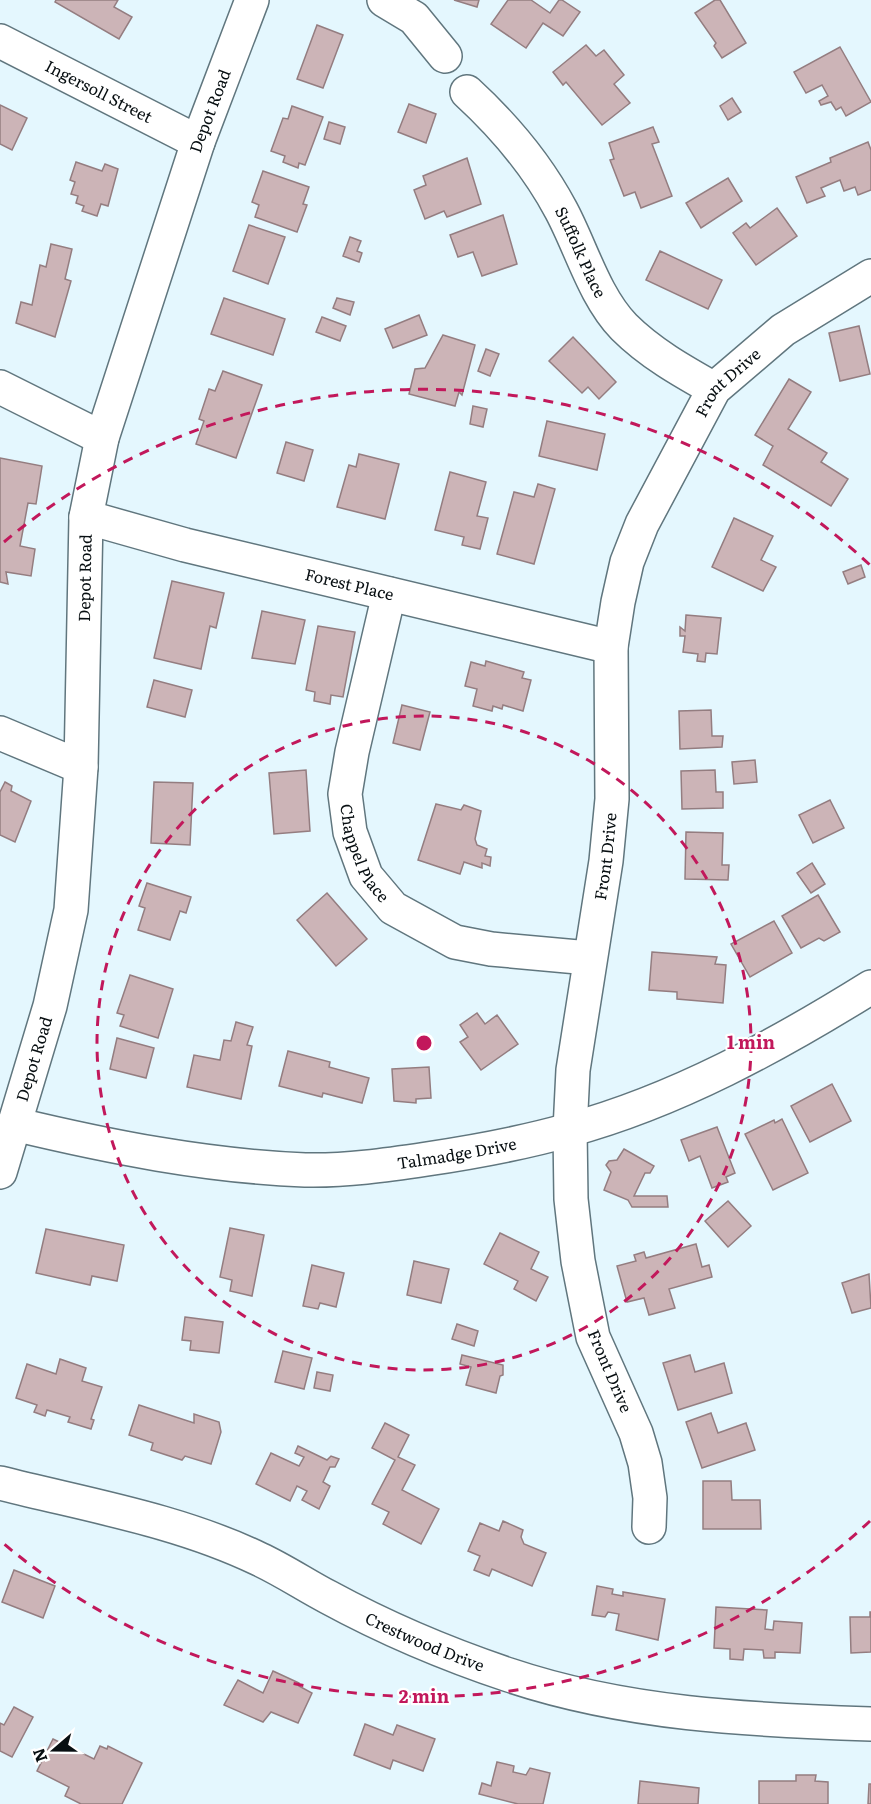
<svg xmlns="http://www.w3.org/2000/svg" width="871" height="1804" font-family="Literata,serif">
	<style>
		.building { fill: #ccb4b7; stroke: #947d80; stroke-width: 1.5 }
		.lines { fill: none; stroke-linecap: round; stroke-linejoin: round }
		.minor-casing { stroke: #60767e; stroke-width: 36 }
		.minor { stroke: #fff; stroke-width: 33 }
		.ring { fill: none; stroke: #c2185b; stroke-width: 3; stroke-dasharray: 10 8 }
		.labels { text-anchor: middle; stroke-width: 4.5; stroke-linejoin: round; paint-order: stroke }
		.street-label { font-size: 16px; fill: #070e11; stroke: #fff }
		.centre { fill: #c2185b; stroke: #fff; stroke-width: 3 }
		.ring-label { font-size: 18px; text-anchor: middle; font-weight: bold; fill: #c2185b; stroke: #fff; stroke-width: 4.5; stroke-linejoin: round; paint-order: stroke }
	</style>
	<rect width="100%" height="100%" fill="#e4f7fe"/>
	<g class="building">
		<polygon points="56,0 118,0 114,7 132,17 119,39 55,2"/>
		<polygon points="454,0 479,0 477,7"/>
		<polygon points="508,0 531,0 550,13 559,0 562,0 580,12 563,36 543,23 526,48 491,24"/>
		<polygon points="715,0 720,0 746,43 722,58 714,46 716,43 695,13"/>
		<polygon points="317,25 343,35 323,88 297,79"/>
		<polygon points="586,45 596,56 604,50 624,75 614,84 630,103 602,125 566,82 563,85 553,72"/>
		<polygon points="840,47 871,102 846,116 841,107 836,110 831,102 821,105 819,101 828,96 822,85 806,93 794,72"/>
		<polygon points="732,98 741,112 728,120 720,106"/>
		<polygon points="409,104 436,114 426,143 398,132"/>
		<polygon points="0,105 27,118 12,150 0,144"/>
		<polygon points="292,106 323,117 305,165 299,163 298,168 283,162 285,156 271,151 283,118 288,119"/>
		<polygon points="329,122 345,127 340,144 324,139"/>
		<polygon points="653,127 659,142 652,144 672,196 641,208 635,192 624,196 610,160 614,159 609,143"/>
		<polygon points="868,142 871,150 871,190 858,195 855,187 844,191 840,180 821,188 825,196 807,203 796,177 831,162 830,158"/>
		<polygon points="467,158 481,204 447,217 444,211 425,219 414,190 426,185 423,176"/>
		<polygon points="76,162 102,171 105,164 118,169 108,206 101,204 97,216 82,211 84,206 76,203 78,196 71,194 75,182 70,180"/>
		<polygon points="263,171 309,187 303,204 307,205 297,232 255,217 259,205 252,202"/>
		<polygon points="728,178 742,201 701,228 686,203"/>
		<polygon points="777,208 797,236 756,265 733,233 746,223 750,228"/>
		<polygon points="503,215 517,264 482,276 473,252 458,257 450,235"/>
		<polygon points="249,225 285,237 268,284 233,271"/>
		<polygon points="350,237 361,241 357,251 362,253 359,262 343,256"/>
		<polygon points="51,244 72,249 65,279 71,281 55,337 16,323 21,302 32,305 40,265 46,267"/>
		<polygon points="660,251 722,280 708,309 646,280"/>
		<polygon points="224,298 285,319 273,355 211,334"/>
		<polygon points="337,298 354,302 350,315 333,308"/>
		<polygon points="419,315 427,335 393,348 385,329"/>
		<polygon points="322,317 346,326 340,341 316,332"/>
		<polygon points="859,326 870,374 840,381 829,333"/>
		<polygon points="443,335 475,345 462,395 459,392 455,406 409,394 415,369 425,368"/>
		<polygon points="573,337 616,382 599,399 588,387 582,393 549,361"/>
		<polygon points="486,349 499,354 490,376 478,371"/>
		<polygon points="223,371 262,385 236,458 196,444 204,421 199,419 209,389 215,391"/>
		<polygon points="789,379 811,392 788,429 827,453 821,462 848,479 831,506 763,465 773,446 755,435"/>
		<polygon points="473,406 487,409 483,427 470,424"/>
		<polygon points="547,421 605,434 597,470 539,456"/>
		<polygon points="286,442 313,450 304,481 277,473"/>
		<polygon points="359,454 399,464 385,519 337,507 349,465 356,467"/>
		<polygon points="0,458 42,466 36,504 28,503 20,546 35,549 31,576 6,572 8,584 0,582"/>
		<polygon points="450,472 486,482 477,516 488,518 480,549 462,545 464,537 435,530"/>
		<polygon points="538,484 555,489 534,564 497,554 514,492 534,497"/>
		<polygon points="734,518 773,536 761,560 776,567 763,591 712,567"/>
		<polygon points="861,565 865,577 848,584 843,572"/>
		<polygon points="172,581 224,593 216,628 210,626 201,669 154,658"/>
		<polygon points="262,611 305,620 295,664 252,658"/>
		<polygon points="686,615 721,618 717,654 706,653 705,662 697,661 698,654 683,652 685,636 680,636 680,627 685,631"/>
		<polygon points="318,626 355,632 343,697 331,695 330,704 314,701 315,692 306,690"/>
		<polygon points="486,661 524,672 522,678 531,680 523,711 503,705 502,709 493,706 492,711 473,706 477,689 465,686 471,662 485,666"/>
		<polygon points="154,680 192,690 185,717 147,707"/>
		<polygon points="402,705 430,712 420,750 393,743"/>
		<polygon points="711,710 712,736 723,736 722,747 680,749 679,711"/>
		<polygon points="755,760 757,782 734,784 732,762"/>
		<polygon points="306,770 310,831 274,834 269,773"/>
		<polygon points="715,770 716,792 723,792 723,808 682,809 681,771"/>
		<polygon points="5,782 12,786 11,791 31,801 15,842 0,835 0,792"/>
		<polygon points="154,782 193,783 190,845 151,843"/>
		<polygon points="830,800 844,828 813,843 799,815"/>
		<polygon points="436,804 461,810 464,805 481,811 475,839 477,845 487,849 485,856 491,857 490,866 482,863 482,868 464,862 460,874 418,860"/>
		<polygon points="686,832 723,833 722,865 729,865 728,880 685,879"/>
		<polygon points="812,863 825,884 811,893 797,873"/>
		<polygon points="147,883 191,897 186,913 180,911 170,940 138,930 145,908 139,906"/>
		<polygon points="327,893 367,939 336,966 297,920"/>
		<polygon points="818,895 840,932 824,941 819,938 801,948 782,916"/>
		<polygon points="774,921 792,953 750,977 731,944"/>
		<polygon points="652,952 717,957 715,964 726,965 723,1003 677,999 677,992 649,990"/>
		<polygon points="130,975 173,989 158,1038 120,1026 124,1015 117,1013"/>
		<polygon points="477,1013 485,1024 497,1015 518,1044 481,1070 460,1042 468,1037 460,1025"/>
		<polygon points="236,1022 253,1027 247,1045 252,1046 241,1099 187,1087 194,1055 220,1060 224,1040 231,1041"/>
		<polygon points="117,1038 154,1048 146,1078 110,1069"/>
		<polygon points="288,1051 330,1062 329,1067 369,1078 362,1103 323,1093 322,1097 279,1086"/>
		<polygon points="429,1067 431,1098 416,1099 416,1103 394,1101 392,1069"/>
		<polygon points="832,1084 851,1121 810,1142 791,1106"/>
		<polygon points="782,1119 808,1173 773,1190 745,1134 774,1120 775,1123"/>
		<polygon points="717,1127 735,1173 726,1177 728,1182 712,1188 700,1156 689,1161 681,1140"/>
		<polygon points="624,1149 654,1166 650,1173 645,1173 634,1196 667,1196 668,1207 632,1207 628,1200 604,1190 611,1172 606,1165 609,1161 617,1160"/>
		<polygon points="728,1201 751,1226 728,1247 705,1221"/>
		<polygon points="230,1228 264,1235 252,1296 230,1291 232,1280 220,1277"/>
		<polygon points="46,1229 124,1245 117,1281 92,1276 90,1285 36,1273"/>
		<polygon points="500,1233 539,1252 531,1269 548,1277 536,1301 514,1289 518,1281 484,1264"/>
		<polygon points="696,1244 702,1267 709,1265 712,1277 669,1289 675,1308 649,1315 644,1298 627,1302 617,1266 636,1261 634,1255 644,1252 646,1258"/>
		<polygon points="414,1261 449,1269 441,1303 407,1295"/>
		<polygon points="312,1265 344,1273 336,1307 320,1303 318,1309 303,1306"/>
		<polygon points="869,1274 871,1308 852,1313 842,1283"/>
		<polygon points="185,1317 223,1322 219,1353 190,1350 191,1341 182,1340"/>
		<polygon points="457,1324 478,1331 474,1346 452,1339"/>
		<polygon points="283,1351 312,1358 304,1389 275,1382"/>
		<polygon points="462,1355 503,1365 503,1375 500,1376 496,1393 466,1385 471,1367 460,1364"/>
		<polygon points="690,1355 695,1372 724,1363 732,1393 678,1410 663,1363"/>
		<polygon points="60,1359 86,1368 82,1381 102,1387 91,1419 94,1420 91,1429 68,1422 70,1417 47,1410 45,1416 34,1412 37,1405 16,1398 27,1364 56,1374"/>
		<polygon points="317,1372 333,1375 330,1391 314,1388"/>
		<polygon points="139,1405 194,1423 194,1414 219,1422 221,1432 211,1464 185,1456 182,1460 151,1450 153,1443 129,1435"/>
		<polygon points="711,1413 718,1433 746,1423 755,1450 702,1468 686,1422"/>
		<polygon points="385,1423 409,1435 398,1457 415,1465 402,1490 439,1509 421,1544 383,1524 389,1512 372,1504 395,1460 372,1448"/>
		<polygon points="298,1446 327,1460 331,1456 339,1459 335,1467 330,1467 323,1482 330,1486 319,1509 302,1500 307,1491 297,1486 290,1501 256,1484 271,1453 299,1466 304,1457 295,1453"/>
		<polygon points="703,1481 731,1481 732,1500 760,1500 761,1529 703,1529"/>
		<polygon points="503,1521 523,1530 521,1537 524,1544 546,1553 532,1586 492,1569 489,1576 474,1570 480,1556 468,1551 480,1523 499,1531"/>
		<polygon points="14,1570 55,1586 43,1618 2,1602"/>
		<polygon points="597,1586 613,1589 612,1594 623,1596 623,1592 665,1599 658,1640 616,1630 619,1614 608,1612 605,1617 592,1615"/>
		<polygon points="716,1607 767,1610 765,1629 773,1630 774,1621 802,1623 800,1653 775,1652 775,1658 764,1658 763,1650 744,1649 743,1660 730,1659 730,1649 714,1648"/>
		<polygon points="870,1612 871,1612 871,1652 851,1653 850,1617 870,1617"/>
		<polygon points="273,1671 299,1683 299,1686 312,1693 298,1723 271,1712 263,1722 224,1705 238,1680 263,1693"/>
		<polygon points="14,1707 33,1717 12,1757 0,1751 0,1723 4,1725"/>
		<polygon points="365,1724 393,1735 397,1725 435,1739 423,1771 393,1760 390,1769 354,1755"/>
		<polygon points="53,1739 94,1759 100,1746 107,1749 108,1746 142,1763 122,1804 81,1804 65,1796 69,1787 37,1771"/>
		<polygon points="497,1762 514,1766 513,1772 526,1775 530,1768 550,1773 543,1804 518,1804 479,1794 482,1783 491,1786"/>
		<polygon points="796,1775 816,1775 815,1781 828,1782 828,1804 759,1804 759,1781 796,1781"/>
		<polygon points="640,1781 699,1788 698,1804 638,1804"/>
		<polygon points="869,1784 871,1784 871,1804 868,1804"/>
	</g>
	<g class="lines">
		<g class="minor-casing">
			<g id="minor">
				<polyline points="384,0 414,18 445,56"/>
				<path id="s1" d="M0,41L198,142"/>
				<path id="s2" d="M467,92C504,126 537,165 561,210C581,247 594,296 624,327C650,353 682,371 714,389"/>
				<polyline points="0,387 102,438"/>
				<path id="s3" d="M86,517L185,545L611,647"/>
				<path id="s4" d="M389,594L352,752L345,794L350,832L366,876L393,908L455,942L491,949L589,958"/>
				<polyline points="0,733 81,767"/>
				<path id="s5" d="M14,1124C110,1147 206,1166 305,1170C345,1171 387,1165 427,1159C474,1152 523,1143 569,1130C676,1101 778,1045 871,987"/>
				<path id="s6" d="M0,1172L50,1006L71,910L81,767L86,517L102,438L198,142L252,0"/>
				<path id="s7" d="M0,1483C87,1505 178,1520 259,1559C283,1570 305,1585 328,1597C385,1628 446,1654 509,1675C625,1714 749,1720 871,1724"/>
				<path id="s8" d="M649,1527L650,1498L645,1463L636,1433L593,1337L578,1261L571,1199L570,1130L573,1070L606,861L612,799L611,647L618,602L627,562L642,524L714,389L783,330L871,276"/>
			</g>
		</g>
		<use href="#minor" class="minor"/>
	</g>
	<g class="ring">
		<circle cx="424" cy="1043" r="327"/>
		<path d="M870 1521A654 654 0 0 1 4 1544M4 542A654 654 0 0 1 870 565"/>
	</g>
	<g class="labels">
		<g class="street-label">
			<text dy="6" stroke="none"><textPath href="#s1" startOffset="111">Ingersoll Street</textPath></text>
			<text dy="6" stroke="none"><textPath href="#s6" startOffset="1090">Depot Road</textPath></text>
			<text dy="6" stroke="none"><textPath href="#s2" startOffset="198">Suffolk Place</textPath></text>
			<text dy="6" stroke="none"><textPath href="#s8" startOffset="1190">Front Drive</textPath></text>
			<text dy="6" stroke="none"><textPath href="#s6" startOffset="604">Depot Road</textPath></text>
			<text dy="6" stroke="none"><textPath href="#s3" startOffset="272">Forest Place</textPath></text>
			<text dy="6" stroke="none"><textPath href="#s4" startOffset="268">Chappel Place</textPath></text>
			<text dy="6" stroke="none"><textPath href="#s8" startOffset="686">Front Drive</textPath></text>
			<text dy="6" stroke="none"><textPath href="#s6" startOffset="118">Depot Road</textPath></text>
			<text dy="6" stroke="none"><textPath href="#s5" startOffset="448">Talmadge Drive</textPath></text>
			<text transform="translate(610 1371) rotate(67)" y="6">Front Drive</text>
			<text dy="6" stroke="none"><textPath href="#s7" startOffset="456">Crestwood Drive</textPath></text>
		</g>
	</g>
	<circle cx="424" cy="1043" r="9" class="centre"/>
	<g class="ring-label">
		<text x="751" y="1049">1 min</text>
		<text x="424" y="1703">2 min</text>
	</g>
	<g transform="translate(54 1750) rotate(250)" stroke="#ffffff" stroke-width="4.5" paint-order="stroke">
	<path d="M0-4.5L10 22L0 15L-10 22Z" fill="#070e11"/>
	<text y="-9" font-size="16" font-weight="bold" text-anchor="middle" fill="#070e11">N</text>
	</g>
</svg>
